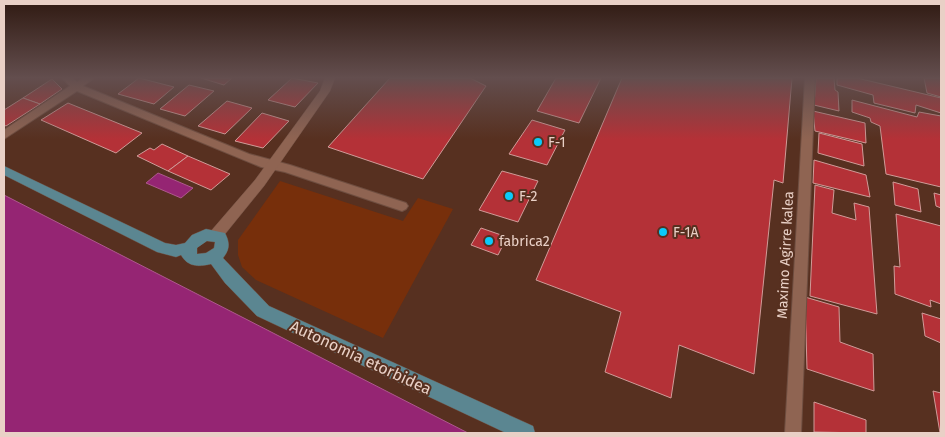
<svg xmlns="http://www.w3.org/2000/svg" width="945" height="437" font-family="'Fira Sans',sans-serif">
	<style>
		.green { fill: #772f0b }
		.water { fill: #952573; stroke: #ae588c }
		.building { fill: #b43137; stroke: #d09b98 }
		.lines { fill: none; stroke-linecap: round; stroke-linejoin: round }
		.minor-casing { stroke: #6f4e40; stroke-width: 2 }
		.tertiary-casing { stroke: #6f4e40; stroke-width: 1 }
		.primary-casing { stroke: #6f4e40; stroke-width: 1 }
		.minor { fill: #8f6452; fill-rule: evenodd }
		.tertiary { fill: #8f6452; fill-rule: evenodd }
		.primary { fill: #5b8691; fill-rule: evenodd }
		.poi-dot { fill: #0bcafa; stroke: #573020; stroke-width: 2 }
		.labels { text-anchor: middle; stroke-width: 4; stroke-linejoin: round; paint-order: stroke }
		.poi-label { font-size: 14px; fill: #e9d0c6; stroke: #573020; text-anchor: start }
		.street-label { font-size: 14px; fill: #e9d0c6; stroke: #573020 }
		.near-street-label { font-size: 16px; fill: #e9d0c6; stroke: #573020 }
	</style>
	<rect width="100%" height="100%" fill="#573020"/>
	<polygon class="green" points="280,181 403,221 418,198 453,209 383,338 256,280 242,267 238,255 238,240"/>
	<g class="water">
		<polygon points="158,173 193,188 181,198 146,183"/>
		<polygon points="4,195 468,433 4,433"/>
	</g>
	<g class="building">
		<polygon points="139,78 174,87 154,104 118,94"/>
		<polygon points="201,78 232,78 224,85"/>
		<polygon points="292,78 318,83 295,107 268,100"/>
		<polygon points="390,78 470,78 486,86 423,179 328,147"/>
		<polygon points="556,78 601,78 579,123 537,111"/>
		<polygon points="622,78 792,78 783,183 774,180 754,374 679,345 671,398 605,372 621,312 536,280"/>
		<polygon points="816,78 834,78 835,90 838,92 839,111 814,105"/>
		<polygon points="837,78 857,78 941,98 941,113 916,105 915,113 874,103 873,95 837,85"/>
		<polygon points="924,78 941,78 941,97 927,93"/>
		<polygon points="52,79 62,89 40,104 23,98"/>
		<polygon points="189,85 214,91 185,116 160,109"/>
		<polygon points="23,98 40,104 6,126 4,125 4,110"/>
		<polygon points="852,100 917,117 919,112 941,116 941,187 886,174 880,126 871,122 870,118 852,112"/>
		<polygon points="227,101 252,108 225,134 198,126"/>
		<polygon points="68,103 142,133 116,153 41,120"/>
		<polygon points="813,111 865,123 866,143 815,131"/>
		<polygon points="262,113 289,121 263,148 235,141"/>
		<polygon points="532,120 565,130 547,165 509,154"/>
		<polygon points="819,133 862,144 864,166 818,153"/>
		<polygon points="162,144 188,156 168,171 137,156 150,148 154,150"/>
		<polygon points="188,156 230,174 211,190 168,171"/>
		<polygon points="814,160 866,175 870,197 813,183"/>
		<polygon points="502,171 538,181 518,222 479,210"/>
		<polygon points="893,182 918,189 921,212 895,205"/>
		<polygon points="815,185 834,190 832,213 856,220 854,203 869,207 877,314 810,296"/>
		<polygon points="934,193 941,195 941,208 936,206"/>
		<polygon points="896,214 941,226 941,304 930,300 931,307 895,294 894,266 900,267"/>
		<polygon points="481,228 507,237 498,255 471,245"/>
		<polygon points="805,297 839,307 840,342 873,354 874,391 807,369"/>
		<polygon points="922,313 941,319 941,343 925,336"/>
		<polygon points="933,391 941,393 941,433 940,433"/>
		<polygon points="814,402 866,420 866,433 814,432"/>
	</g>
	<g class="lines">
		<g class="minor-casing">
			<g id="minor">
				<polygon points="62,78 72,78 77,82 83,78 94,78 83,86 249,154 290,165 406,203 408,206 406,209 402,211 285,172 261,167 77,91 4,139 4,130 70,86"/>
				<polygon points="805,78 815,78 801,433 785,433"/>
			</g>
		</g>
		<g class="tertiary-casing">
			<polygon id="tertiary" points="325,78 335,78 330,91 264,186 221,239 216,241 211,239 209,235 211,231 255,180 320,91"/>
		</g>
		<g class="primary-casing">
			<path id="primary" d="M4,166L165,243L176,245L185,243L192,235L206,229L225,233C230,243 230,249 223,258L269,306L533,426L535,433H506L257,316L225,283L211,264C198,267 188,267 181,255L176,257L157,252L4,175ZM207,241L215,242L214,248L206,253L197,254V248Z"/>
		</g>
		<use href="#minor" class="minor"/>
		<use href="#tertiary" class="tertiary"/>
		<use href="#primary" class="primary"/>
	</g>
	<linearGradient id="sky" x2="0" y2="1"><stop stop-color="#301a12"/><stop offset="0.56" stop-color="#634e4e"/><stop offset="1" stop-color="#634e4e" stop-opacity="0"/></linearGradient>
	<rect width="945" height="139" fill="url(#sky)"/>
	<g class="poi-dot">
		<circle cx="538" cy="142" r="5"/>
		<circle cx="509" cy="196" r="5"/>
		<circle cx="663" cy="232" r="5"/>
		<circle cx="489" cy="241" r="5"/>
	</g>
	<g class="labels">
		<g class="poi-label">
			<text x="548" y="147">F-1</text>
			<text x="519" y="201">F-2</text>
			<text x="673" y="237">F-1A</text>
			<text x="499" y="246">fabrica2</text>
		</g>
		<g class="street-label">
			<text transform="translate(785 255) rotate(-87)" y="5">Maximo Agirre kalea</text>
		</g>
		<g class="near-street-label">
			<text transform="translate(361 357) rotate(25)" y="6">Autonomia etorbidea</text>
		</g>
	</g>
	<rect width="945" height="437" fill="none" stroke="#e9d0c6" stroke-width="10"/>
</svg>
